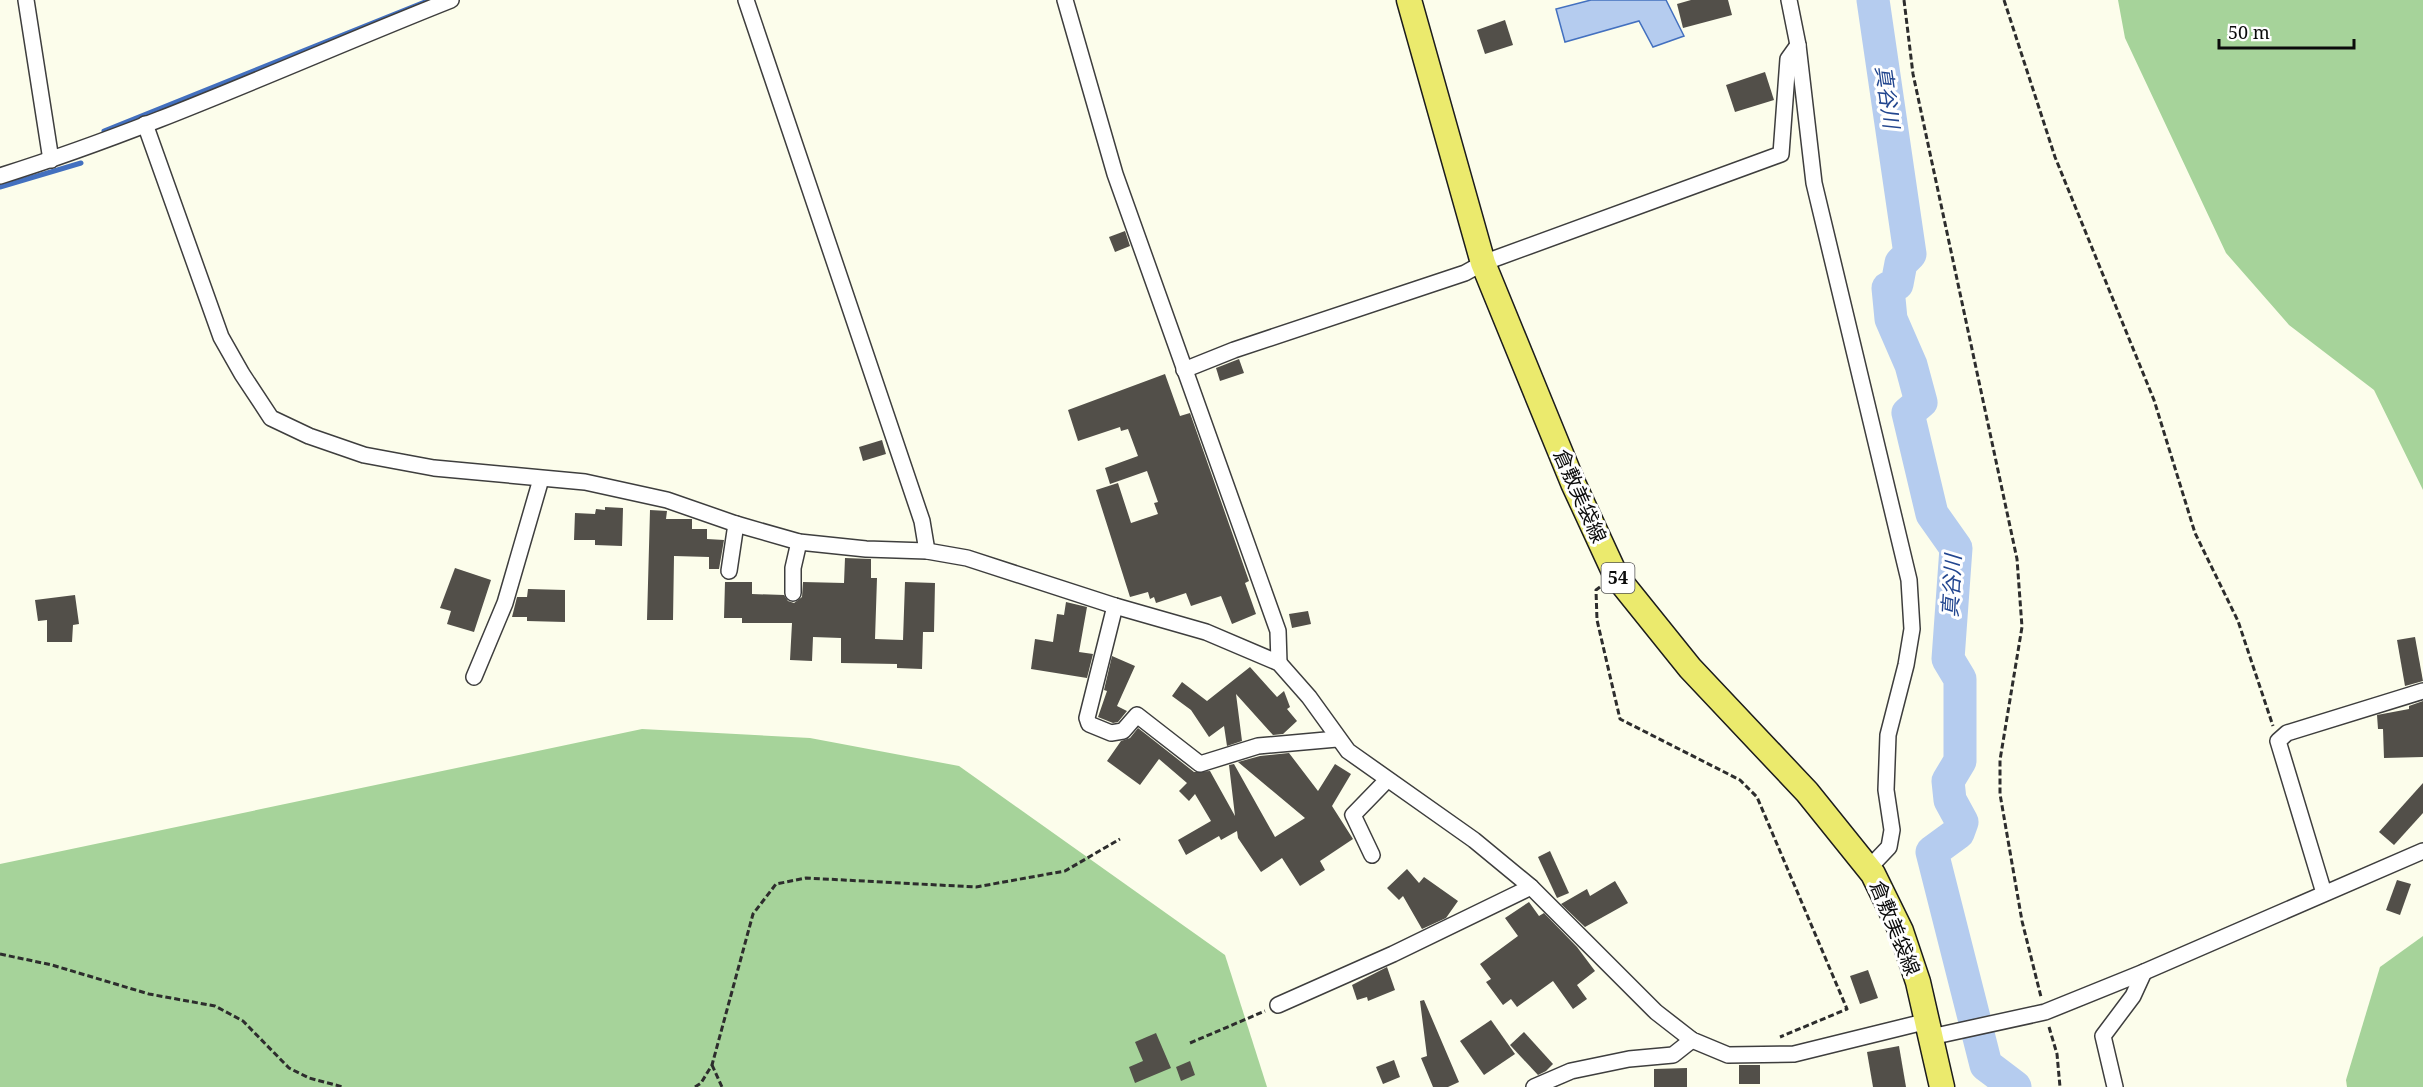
<svg xmlns="http://www.w3.org/2000/svg" width="2423" height="1087" font-family="'Noto Serif','Noto Sans JP',serif">
	<style>
		.forest { fill: #a6d39a }
		.water { fill: #b5ccef; stroke: #4370bf; stroke-width: 1.5 }
		.lines { fill: none; stroke-linecap: round; stroke-linejoin: round }
		.stream { stroke: #4370bf; stroke-width: 5 }
		.river { stroke: #b5ccef; stroke-width: 33 }
		.building { fill: #524f49 }
		.street-casing { stroke: #3e3e3e; stroke-width: 18 }
		.primary-casing { stroke: #1c1c1c; stroke-width: 27 }
		.path { stroke: #2d2d2d; stroke-width: 3; stroke-dasharray: 6 3; stroke-linecap: butt }
		.street { stroke: #fff; stroke-width: 15 }
		.primary { stroke: #ebea6d; stroke-width: 24 }
		.labels { text-anchor: middle; stroke-width: 6; stroke-linejoin: round; paint-order: stroke }
		.shield { fill: #fff; stroke: #545454; stroke-width: 1.5 }
		.shield-label { font-size: 18px; font-weight: bold; fill: #0b0b0b }
		.street-label { font-size: 20px; fill: #0b0b0b; stroke: #fff }
		.water-label { font-size: 21px; font-style: italic; fill: #22468f; stroke: #fff }
	</style>
	<rect width="100%" height="100%" fill="#fcfdeb"/>
	<g class="forest">
		<polygon points="2118,0 2423,0 2423,490 2374,390 2289,325 2226,253 2125,38"/>
		<polygon points="642,729 810,738 959,766 1225,955 1267,1087 0,1087 0,864"/>
		<polygon points="2423,936 2423,1087 2347,1087 2346,1080 2380,967"/>
	</g>
	<polygon class="water" points="1591,0 1666,0 1684,36 1653,47 1639,21 1565,42 1556,9"/>
	<g class="lines">
		<g class="stream">
			<polyline points="104,131 430,0"/>
			<polyline points="0,187 81,163"/>
		</g>
		<polyline class="river" points="1873,0 1910,254 1901,263 1897,284 1888,288 1891,319 1911,365 1921,402 1908,413 1932,514 1956,548 1948,659 1960,679 1960,761 1948,781 1950,800 1962,822 1958,833 1932,852 1986,1065 2015,1087"/>
	</g>
	<g class="building">
		<polygon points="1691,0 1728,0 1732,15 1683,28 1677,4"/>
		<polygon points="1505,20 1513,45 1485,54 1477,30"/>
		<polygon points="1765,72 1774,100 1735,112 1726,85"/>
		<polygon points="1125,231 1130,246 1115,252 1109,237"/>
		<polygon points="1239,359 1244,373 1220,381 1216,368"/>
		<polygon points="1165,374 1180,416 1190,413 1249,581 1245,583 1256,614 1232,624 1221,596 1191,606 1186,593 1156,603 1154,597 1150,599 1148,592 1130,597 1096,490 1118,483 1131,523 1158,514 1154,503 1158,502 1147,471 1110,484 1105,468 1138,456 1128,429 1121,431 1120,427 1078,441 1068,410"/>
		<polygon points="882,440 886,454 863,461 859,447"/>
		<polygon points="605,507 623,508 622,546 595,545 595,540 574,540 575,513 595,514 596,509 605,510"/>
		<polygon points="650,510 667,511 666,519 692,519 692,529 707,529 707,539 724,540 719,569 709,569 709,557 674,556 673,620 647,620"/>
		<polygon points="845,558 871,559 871,578 877,578 875,639 903,640 905,582 935,583 934,632 923,632 922,669 897,668 897,664 841,663 841,638 813,637 812,661 790,660 792,623 742,623 742,618 724,618 725,582 752,582 752,594 784,595 788,601 794,603 802,597 803,582 844,583"/>
		<polygon points="455,568 491,580 474,632 447,624 451,611 440,608"/>
		<polygon points="528,589 565,590 565,622 527,621 527,617 512,617 517,597 527,597"/>
		<polygon points="75,595 79,624 73,625 72,642 47,642 47,620 38,621 35,600"/>
		<polygon points="1066,602 1087,607 1079,652 1093,654 1087,678 1031,669 1035,639 1053,642 1057,614 1064,615"/>
		<polygon points="1308,611 1311,624 1292,628 1289,614"/>
		<polygon points="2415,637 2423,681 2405,686 2397,640"/>
		<polygon points="1112,656 1135,666 1117,706 1127,711 1118,722 1113,723 1098,717 1107,691 1104,690"/>
		<polygon points="1250,667 1277,697 1284,691 1290,707 1287,709 1297,721 1283,734 1273,735 1236,694 1242,741 1227,746 1224,726 1209,737 1191,710 1172,696 1182,682 1207,701"/>
		<polygon points="2423,701 2423,757 2384,758 2383,729 2378,729 2377,715 2409,709 2409,706"/>
		<polygon points="1138,728 1194,772 1210,771 1235,816 1229,765 1234,764 1275,837 1305,818 1238,762 1260,756 1289,753 1318,791 1335,764 1351,774 1332,806 1353,839 1320,861 1325,870 1300,886 1282,858 1261,872 1238,838 1237,831 1221,840 1219,836 1186,855 1178,840 1211,821 1195,794 1189,801 1179,791 1187,783 1159,759 1140,785 1107,761 1121,741 1130,738"/>
		<polygon points="2423,783 2423,813 2394,845 2379,832"/>
		<polygon points="1550,851 1569,893 1557,898 1538,857"/>
		<polygon points="1407,869 1419,883 1424,877 1458,901 1446,918 1422,929 1403,896 1399,900 1387,888"/>
		<polygon points="2397,880 2411,884 2400,915 2386,910"/>
		<polygon points="1615,881 1628,903 1585,927 1561,904 1587,889 1590,896"/>
		<polygon points="1529,902 1539,916 1544,913 1577,947 1595,971 1577,985 1587,999 1573,1009 1553,981 1517,1007 1511,999 1503,1005 1486,982 1491,979 1480,964 1518,936 1505,918"/>
		<polygon points="1387,967 1395,990 1368,1001 1367,997 1357,1000 1352,985"/>
		<polygon points="1868,970 1878,998 1860,1004 1850,976"/>
		<polygon points="1424,1000 1459,1082 1448,1087 1433,1087 1421,1058 1427,1056 1420,1001"/>
		<polygon points="1491,1020 1515,1054 1484,1075 1460,1041"/>
		<polygon points="1524,1032 1553,1064 1546,1071 1538,1075 1510,1045"/>
		<polygon points="1156,1033 1171,1068 1135,1083 1129,1067 1143,1061 1135,1042"/>
		<polygon points="1899,1046 1906,1087 1873,1087 1867,1052"/>
		<polygon points="1394,1060 1400,1077 1383,1084 1376,1067"/>
		<polygon points="1190,1061 1195,1075 1181,1081 1176,1067"/>
		<rect x="1739" y="1065" width="21" height="19"/>
		<polygon points="1687,1068 1687,1087 1654,1087 1654,1069"/>
	</g>
	<g class="lines">
		<g class="street-casing">
			<g id="street">
				<polyline points="26,0 51,160"/>
				<polyline points="746,0 922,521 927,551"/>
				<polyline points="1065,0 1115,174 1278,631 1279,663"/>
				<polyline points="1789,0 1798,45 1814,183 1909,580 1912,629 1906,665 1888,735 1886,790 1892,830 1889,847 1869,868"/>
				<polyline points="145,124 221,337 242,374 271,418 309,436 364,455 434,468 585,482 667,500 736,524 799,542 866,549 927,551 967,558 1115,606 1206,632 1279,663 1309,697 1348,751 1474,840 1531,887 1656,1012 1692,1040 1728,1055 1794,1054 1928,1021"/>
				<path d="M0,176C154,128 302,59 451,0"/>
				<polyline points="1184,370 1234,350 1465,273 1483,263 1781,154 1788,59 1798,45"/>
				<polyline points="729,571 736,524"/>
				<polyline points="793,593 793,568 799,542"/>
				<polyline points="1115,606 1087,718 1089,724 1111,733 1123,731 1137,715 1200,764 1258,746 1337,739"/>
				<polyline points="474,677 505,603 541,479"/>
				<polyline points="1372,855 1353,815 1387,780"/>
				<polyline points="2324,893 2278,741 2287,733 2423,691"/>
				<polyline points="1278,1005 1393,954 1531,887"/>
				<polyline points="1931,1037 2045,1012 2144,972 2423,851"/>
				<polyline points="1534,1087 1571,1071 1629,1059 1673,1055 1692,1040"/>
				<polyline points="2115,1087 2103,1036 2133,996 2144,972"/>
			</g>
		</g>
		<g class="primary-casing">
			<polyline id="primary" points="1409,0 1483,263 1573,483 1616,576 1690,668 1807,792 1873,874 1901,931 1918,982 1942,1087"/>
		</g>
		<g class="path">
			<polyline points="1904,0 1913,74 2017,559 2022,627 2000,760 2000,794 2022,921 2041,997"/>
			<polyline points="2004,0 2055,157 2154,400 2195,533 2238,621 2273,726"/>
			<polyline points="1600,587 1596,590 1597,620 1620,719 1740,780 1757,797 1847,1009 1780,1037"/>
			<polyline points="0,954 52,965 149,994 215,1006 243,1021 289,1068 309,1078 343,1087"/>
			<polyline points="2049,1027 2057,1054 2060,1087"/>
			<polyline points="1190,1043 1265,1011"/>
			<polyline points="712,1065 722,1087"/>
			<polyline points="695,1087 701,1083 712,1065 753,914 776,884 806,878 976,887 1065,871 1120,839"/>
		</g>
		<use href="#street" class="street"/>
		<use href="#primary" class="primary"/>
	</g>
	<g class="labels">
		<rect class="shield" x="1601.5" y="563" width="33" height="30" rx="4.5"/>
		<g class="shield-label">
			<text x="1618" y="584">54</text>
		</g>
		<g class="street-label">
			<text transform="translate(1580 496) rotate(66)" y="7">倉敷美袋線</text>
			<text transform="translate(1895 928) rotate(68)" y="7">倉敷美袋線</text>
		</g>
		<g class="water-label">
			<text transform="translate(1887 97) rotate(82)" y="7">真谷川</text>
			<text transform="translate(1952 586) rotate(-87)" y="7">真谷川</text>
		</g>
	</g>
	<path d="M2219 39v9h135v-9" fill="none" stroke="#0b0b0b" stroke-width="3"/>
	<text x="2228" y="39" font-size="18" fill="#0b0b0b" stroke="#ffffff" stroke-width="4.5" paint-order="stroke">50 m</text>
</svg>
